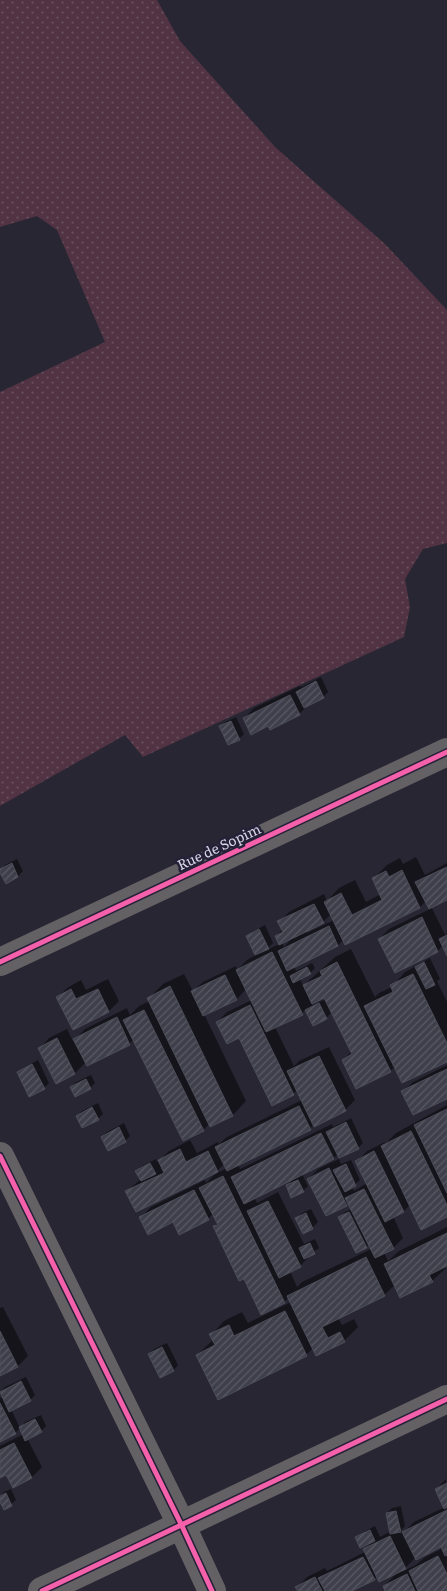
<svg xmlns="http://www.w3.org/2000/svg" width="447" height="1591" font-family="Literata,serif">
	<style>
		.grass { fill: url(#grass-dots) }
		.shadow { fill: #0007; fill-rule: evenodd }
		.building { fill: url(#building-hatch); stroke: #4c4d58 }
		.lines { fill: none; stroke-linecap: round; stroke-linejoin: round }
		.minor { stroke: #646165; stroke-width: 28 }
		.cycleway-casing { stroke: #252138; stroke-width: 8 }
		.cycleway { stroke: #f560ab; stroke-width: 5 }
		.labels { text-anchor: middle; stroke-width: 5; stroke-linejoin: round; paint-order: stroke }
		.street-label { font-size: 14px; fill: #d8d6e6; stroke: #252138 }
	</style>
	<defs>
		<pattern id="grass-dots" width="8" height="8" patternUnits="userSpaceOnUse" patternTransform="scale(1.25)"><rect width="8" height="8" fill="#513343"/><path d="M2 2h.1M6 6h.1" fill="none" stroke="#69505e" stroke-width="1.8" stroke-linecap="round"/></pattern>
		<pattern id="building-hatch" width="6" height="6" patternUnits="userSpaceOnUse" patternTransform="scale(1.25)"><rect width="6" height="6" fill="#3e3f4a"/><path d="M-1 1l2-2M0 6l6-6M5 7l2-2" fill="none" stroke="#595a64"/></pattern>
	</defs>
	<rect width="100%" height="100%" fill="#282633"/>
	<polygon class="grass" points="0,0 157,0 180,41 275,147 385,244 447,310 447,543 423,549 405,579 410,607 404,637 143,757 125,735 0,806 0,392 105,342 57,230 37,216 0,227"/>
	<g class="shadow">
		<polygon points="321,677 328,692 323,697 308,705 299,714 269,724 244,718 254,708 300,686 301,687"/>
		<polygon points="236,717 244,734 239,739 220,727 225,722"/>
		<path d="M416,857L425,875L447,863V899L431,906L445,935L447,933V953L443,945L438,951L395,972L379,939L389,929L430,909L426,901L420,907L346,943L344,939L338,945L294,966L296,971L312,963L315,968L310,973L300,978L303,986L335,957L351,949L375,997L379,993L392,987L405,972L430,958L440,979L437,981L447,1002V1060L395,1067L390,1071L343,1060L352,1051L332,1012L326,1018L306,1009L302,1014L275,1027L294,1066L299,1061L329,1047L355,1100L345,1110L238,1164L240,1169L332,1124L333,1127L351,1118L363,1143L358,1148L338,1154L334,1158L302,1174L308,1186L303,1191L287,1185L295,1178L254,1197L257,1203L278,1192L304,1244L315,1239L319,1248L309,1255L310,1256L300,1266L290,1271L297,1287L302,1282L371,1249L369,1244L366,1247L340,1217L345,1212L352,1209L349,1202L346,1205L308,1179L318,1169L339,1159L341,1164L351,1160L360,1180L352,1187L354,1191L367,1183L357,1161L367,1151L385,1142V1144L396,1133L447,1105V1216L410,1205L404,1211L393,1216L403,1238L393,1248L384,1252L388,1261L399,1251L447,1227L446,1268L432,1281L395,1285L384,1295L338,1318L342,1325L354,1319L358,1327L344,1341L313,1348L306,1355H197L213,1340L211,1335L224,1321L242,1312L248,1323L291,1302L289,1297L284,1302L244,1277L215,1227L218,1223L213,1214L208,1219L174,1221L141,1217L151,1207L205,1180L206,1183L215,1174L227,1168L225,1163L217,1171L127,1191L141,1179L137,1171L142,1166L156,1159L157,1162L169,1151L190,1140L197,1153L218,1142L219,1144L227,1137L302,1100L297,1090L293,1094L240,1037L217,1022L227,1012L252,1000L246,989L237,999L204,1014L246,1101L233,1115L211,1125L210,1123L203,1130L134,1039L129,1044L87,1064L86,1062L75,1073L57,1082L40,1048L49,1038L67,1029L73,1041L85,1029L127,1008L130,1015L139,1006L150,1001L149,998L163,984L184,974L193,991L203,982L236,966L237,970L247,960L256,955L247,936L252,932L265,925L273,943L266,950L280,944L276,936L283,929L279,922L289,912L324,894L327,901L339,888L355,880L366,902L381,894L373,879L387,865L400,858L403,864ZM331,914L334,920L307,933L306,930L323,922ZM293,937L284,947L282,942ZM325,996L326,999L313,1005L312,1003Z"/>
		<polygon points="17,859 23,871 18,876 0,870 5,865"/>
		<polygon points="108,979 119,1001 109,1011 73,1029 57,998 67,988 81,980 86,990"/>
		<polygon points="38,1060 49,1083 44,1088 18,1073 23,1068"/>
		<polygon points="447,1065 447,1097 403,1092 413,1082"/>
		<polygon points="91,1075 95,1083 90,1088 75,1095 71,1087 76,1082"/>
		<polygon points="98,1103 103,1114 98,1119 77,1116 82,1111"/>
		<polygon points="124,1123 130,1136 125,1141 102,1137 107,1132"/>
		<polygon points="311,1209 318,1222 313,1227 304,1232 297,1218 302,1213"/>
		<polygon points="3,1307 28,1356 18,1366 0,1375 0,1308"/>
		<polygon points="167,1343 178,1365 174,1370 161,1376 149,1354 154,1349"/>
		<polygon points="26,1377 35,1395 30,1400 11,1409 20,1428 25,1422 41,1415 46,1426 41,1431 27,1438 42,1467 32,1477 13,1486 7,1473 0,1477 0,1446 24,1434 20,1428 15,1433 0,1441 0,1398 3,1397 0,1392 5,1387"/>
		<path d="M446,1479L447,1591H387L384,1586L398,1572L377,1576L374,1579L350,1591H299L297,1587L307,1577L325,1568L327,1571L365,1552L364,1550L372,1542L357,1538L362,1533L375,1526L380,1537L391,1531L387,1513L392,1508L401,1506L405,1526L401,1530L403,1533L414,1522L445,1507L436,1489ZM442,1546L443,1548L424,1558L416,1565L401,1572L416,1557Z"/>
		<polygon points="11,1489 16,1500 11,1504 0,1499 0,1496 4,1492"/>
	</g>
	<g class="building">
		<polygon points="316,681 324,698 304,708 296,692"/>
		<polygon points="290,695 300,715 270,730 268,726 251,735 243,718"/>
		<polygon points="231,721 240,740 228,745 219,726"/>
		<polygon points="12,863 18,877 6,884 0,873 0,869"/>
		<polygon points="447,867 447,900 429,909 415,882"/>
		<polygon points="402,870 420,908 345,945 324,902 341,893 352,915 382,900 372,878 386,871 389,877"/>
		<polygon points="314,904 324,923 279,945 275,936 283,932 277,921"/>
		<polygon points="422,917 438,952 395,973 378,939"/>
		<polygon points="329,926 338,946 287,971 278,951"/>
		<polygon points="259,929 269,949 255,955 246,936"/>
		<polygon points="447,935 447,956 439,939"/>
		<polygon points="272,952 303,1015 266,1032 236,970"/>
		<polygon points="337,962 391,1072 356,1089 342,1060 352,1054 324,998 312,1004 303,985 322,976 320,971"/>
		<polygon points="424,962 435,985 426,989 415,967"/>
		<polygon points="307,967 311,974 293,983 290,976"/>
		<polygon points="413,974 447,1043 447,1062 402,1083 364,1006 393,992 390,985"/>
		<polygon points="225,975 237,1000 203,1016 191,991"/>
		<polygon points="170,986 233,1116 210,1127 147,998"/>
		<polygon points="71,989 76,999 98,989 109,1012 73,1030 56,997"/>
		<polygon points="319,1003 327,1019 313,1026 305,1010"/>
		<polygon points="250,1005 294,1095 272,1106 239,1038 227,1044 216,1022"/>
		<polygon points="144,1010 204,1131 183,1141 123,1020"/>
		<polygon points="117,1017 130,1045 87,1066 73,1039"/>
		<polygon points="57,1038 75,1074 56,1084 38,1048"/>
		<polygon points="319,1056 346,1111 314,1127 287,1071"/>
		<polygon points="32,1064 45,1089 29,1097 17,1072"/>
		<polygon points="447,1069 447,1099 413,1115 401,1091"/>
		<polygon points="86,1079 91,1089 75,1097 70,1087"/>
		<polygon points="299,1106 311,1130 227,1171 215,1147"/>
		<polygon points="92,1107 99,1120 82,1128 76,1116"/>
		<polygon points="447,1109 447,1193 414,1125"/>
		<polygon points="346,1122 359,1149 339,1158 326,1132"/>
		<polygon points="119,1127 126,1142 108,1151 101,1137"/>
		<polygon points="411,1131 447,1205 447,1217 421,1230 381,1146"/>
		<polygon points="321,1133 334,1159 244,1204 231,1177"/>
		<polygon points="180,1149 186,1162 208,1151 218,1172 136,1212 125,1191 164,1173 158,1160"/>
		<polygon points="374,1151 404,1212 385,1222 355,1161"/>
		<polygon points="150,1163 156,1174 141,1181 135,1171"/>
		<polygon points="346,1164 356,1186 345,1192 333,1170"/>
		<polygon points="329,1168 347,1206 326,1216 307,1179"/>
		<polygon points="223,1176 285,1303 261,1315 244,1279 239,1281 213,1226 218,1225 199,1188"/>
		<polygon points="298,1180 304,1192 291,1198 286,1185"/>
		<polygon points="364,1189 394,1249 375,1258 345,1198"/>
		<polygon points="194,1190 209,1220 179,1235 173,1222 148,1235 139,1217"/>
		<polygon points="268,1201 301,1267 279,1278 247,1211"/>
		<polygon points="349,1212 367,1248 356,1253 338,1217"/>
		<polygon points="306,1213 313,1229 303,1234 295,1218"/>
		<polygon points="447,1233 447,1266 429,1275 433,1282 400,1298 384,1264"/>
		<polygon points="310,1243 315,1254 304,1259 299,1248"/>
		<polygon points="366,1257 385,1296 322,1327 328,1338 340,1332 345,1342 316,1356 287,1296"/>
		<polygon points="285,1311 307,1356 218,1400 196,1355 215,1345 209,1334 229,1325 234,1336"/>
		<polygon points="0,1331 18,1367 0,1376"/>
		<polygon points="162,1347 174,1371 160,1378 148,1354"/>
		<polygon points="21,1381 31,1401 9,1412 0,1392"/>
		<polygon points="0,1403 16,1434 0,1442"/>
		<polygon points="35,1419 42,1432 25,1441 19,1427"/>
		<polygon points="14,1443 32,1478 13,1488 6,1475 0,1478 0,1450"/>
		<polygon points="447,1483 447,1507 444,1509 435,1489"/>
		<polygon points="6,1493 12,1506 4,1510 0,1502 0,1496"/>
		<polygon points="447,1510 447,1555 445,1556 441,1547 416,1560 402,1532"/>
		<polygon points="396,1511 401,1532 390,1534 386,1513"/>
		<polygon points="370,1530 375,1541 360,1548 355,1537"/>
		<polygon points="390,1536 406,1569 379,1582 363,1549"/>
		<polygon points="438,1556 447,1574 447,1591 418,1591 409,1571"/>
		<polygon points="363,1557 375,1580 352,1591 325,1591 318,1578"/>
		<polygon points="407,1574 415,1591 385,1591 383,1586"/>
		<polygon points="315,1577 322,1591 298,1591 295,1587"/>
	</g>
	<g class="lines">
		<g class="minor">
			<polyline points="0,962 447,752"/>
			<polyline points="0,1156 181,1524 212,1591"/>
			<polyline points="42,1591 447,1399"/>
		</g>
		<g class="cycleway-casing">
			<g id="cycleway">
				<polyline points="0,962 447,752"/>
				<polyline points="0,1156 181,1524 212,1591"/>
				<polyline points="42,1591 447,1399"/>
			</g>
		</g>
		<use href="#cycleway" class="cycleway"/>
	</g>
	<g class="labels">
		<g class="street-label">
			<text transform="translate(219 847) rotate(-25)" y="5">Rue de Sopim</text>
		</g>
	</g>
</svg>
